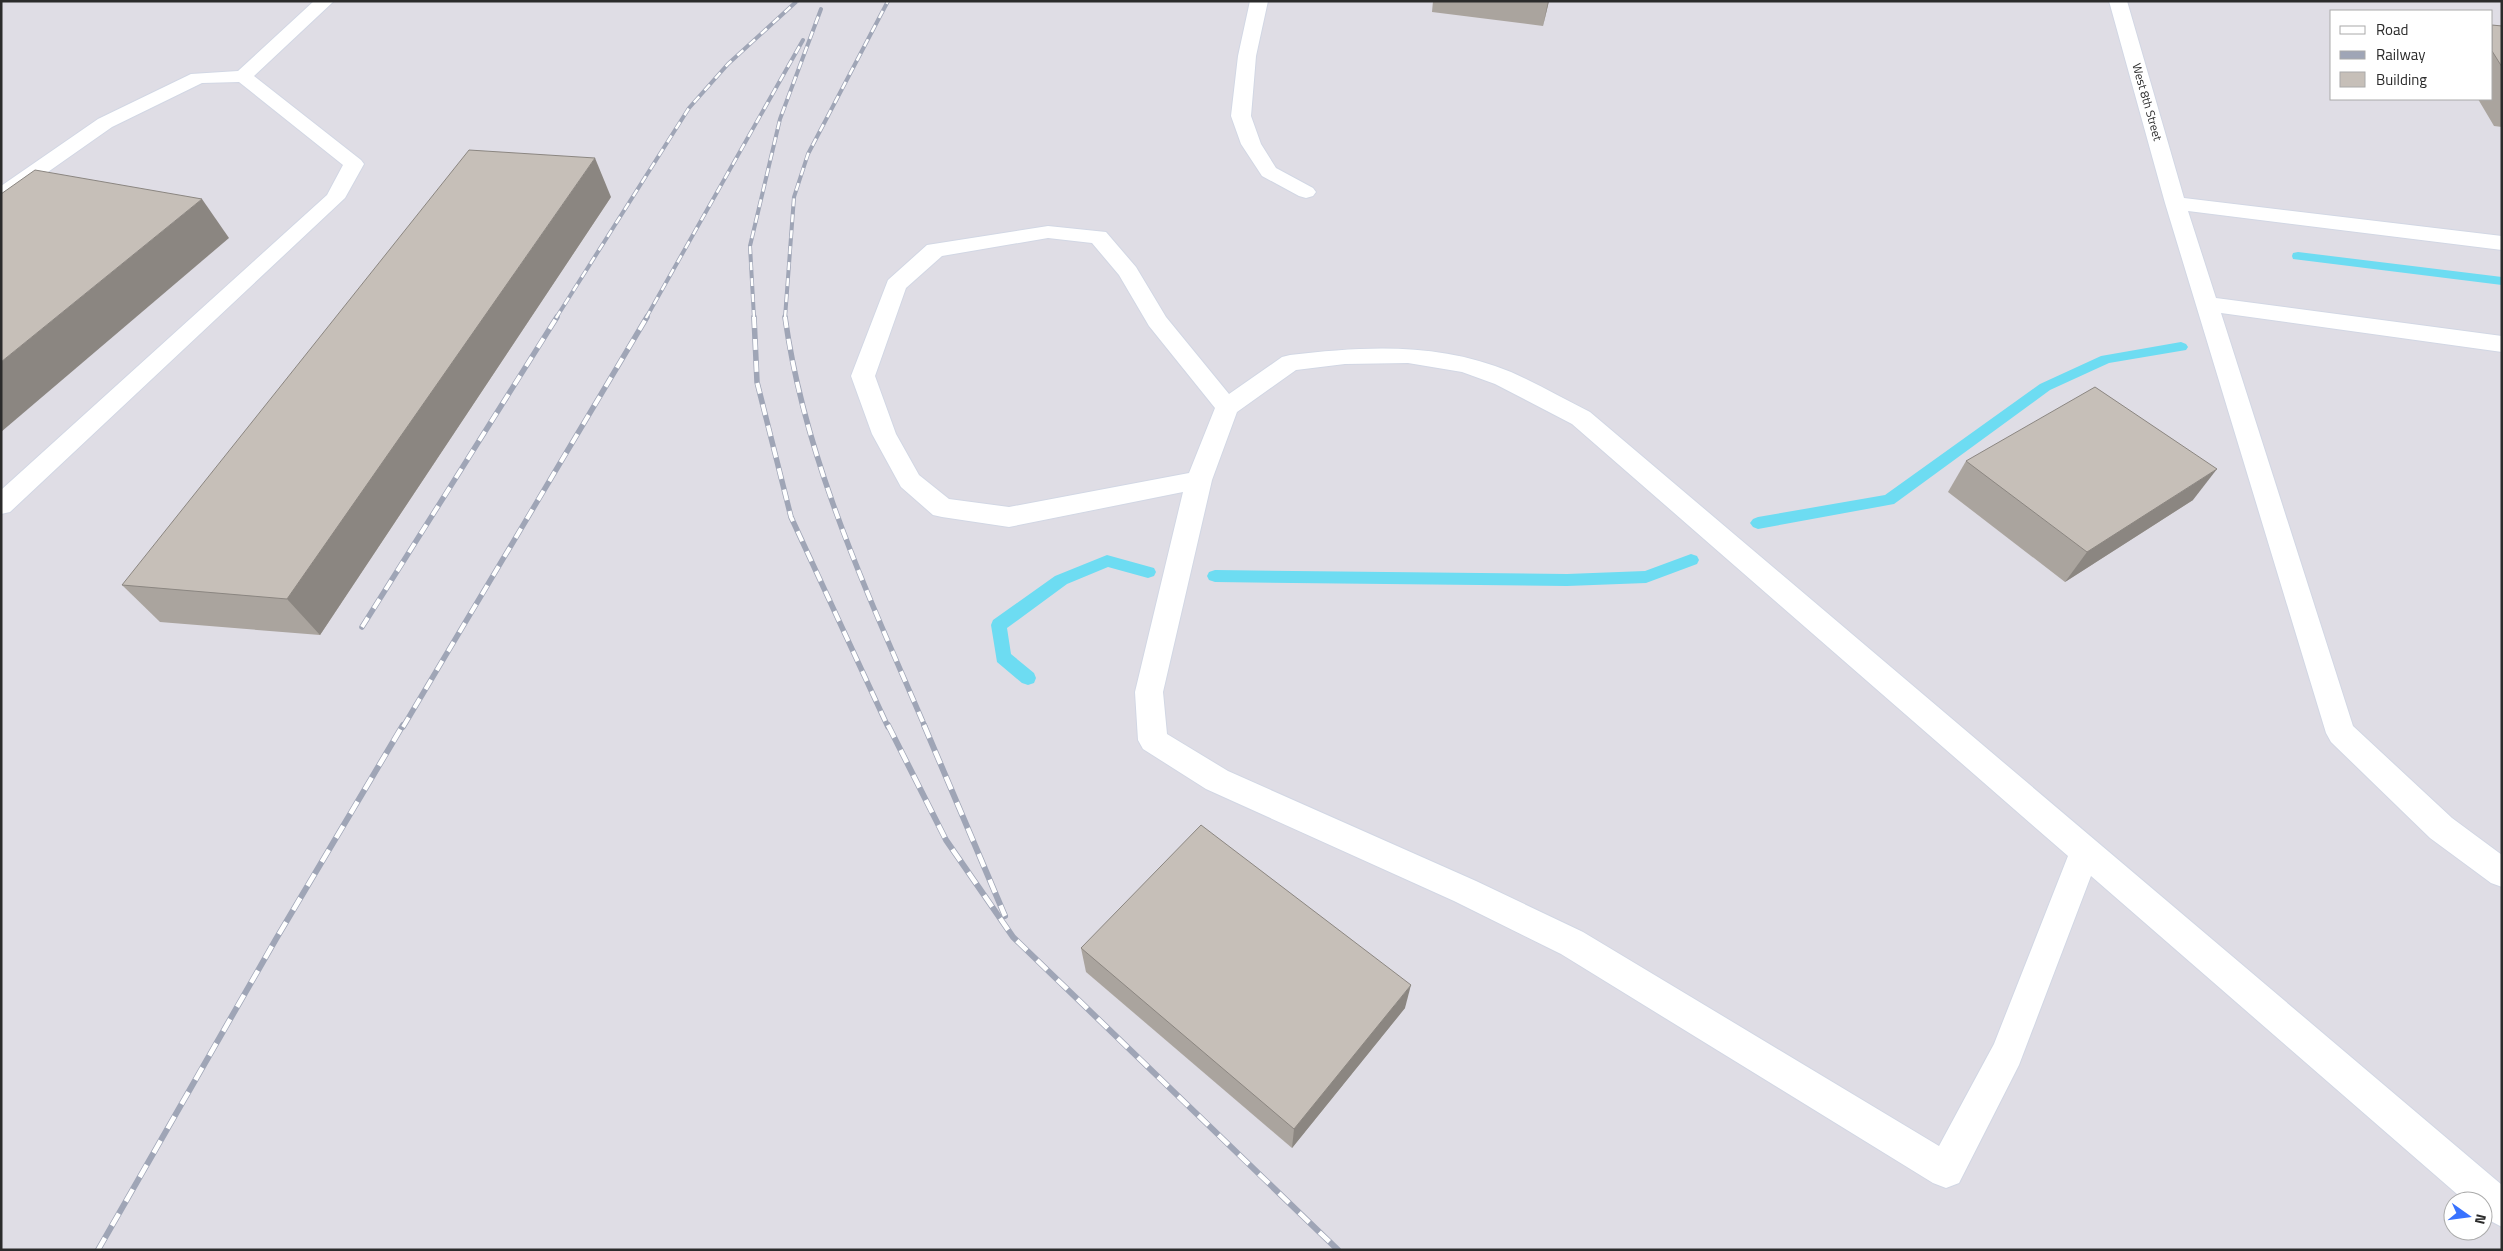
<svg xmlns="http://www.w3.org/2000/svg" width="2503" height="1251" font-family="'Titillium Web',sans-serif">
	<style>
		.industrial { fill: #dfdde5; fill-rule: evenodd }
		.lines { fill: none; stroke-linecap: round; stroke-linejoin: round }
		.stream { fill: #6ddcf2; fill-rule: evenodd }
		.minor-casing { stroke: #d2d7e4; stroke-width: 2 }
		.minor { fill: #fff; fill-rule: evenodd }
		.rail-far2-casing { stroke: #9fa5b6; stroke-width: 4 }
		.rail-far1-casing { stroke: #9fa5b6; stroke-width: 5.5 }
		.rail-casing { stroke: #9fa5b6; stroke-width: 6 }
		.rail-far2 { stroke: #fff; stroke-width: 2.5; stroke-dasharray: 8; stroke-linecap: butt }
		.rail-far1 { stroke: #fff; stroke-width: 4; stroke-dasharray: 11; stroke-linecap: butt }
		.rail { stroke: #fff; stroke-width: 4.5; stroke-dasharray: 14; stroke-linecap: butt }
		.wall { fill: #aaa49e }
		.shaded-wall { fill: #8b8681 }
		.building { fill: #c6bfb8; stroke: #8b8681 }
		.labels { text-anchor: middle; stroke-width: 4; stroke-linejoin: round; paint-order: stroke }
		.far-street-label { font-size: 12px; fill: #2b2b2b; stroke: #fff }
	</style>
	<rect width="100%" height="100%" fill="#ede4dc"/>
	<path class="industrial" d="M1,1H2502V1250H1ZM2332,11H2492V99H2332ZM2453,1201H2483V1231H2453Z"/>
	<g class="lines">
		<g class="stream">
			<polygon points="2298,252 2502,277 2502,285 2293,259 2292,256 2293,253"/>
			<polygon points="2181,342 2186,344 2188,347 2186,350 2109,363 2050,390 1894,504 1758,529 1753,527 1750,523 1753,519 1758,517 1885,495 2040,384 2101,356"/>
			<polygon points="1691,554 1697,556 1699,560 1697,564 1646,583 1567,586 1215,582 1209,580 1207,576 1209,572 1215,570 1567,574 1645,571"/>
			<polygon points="1107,555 1154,568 1156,572 1154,576 1148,578 1108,567 1067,584 1007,628 1011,654 1034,673 1036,678 1034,683 1028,685 1022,683 997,662 991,625 993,620 1055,576"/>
		</g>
		<g class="minor-casing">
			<g id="minor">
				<polygon points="314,1 334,1 254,76 361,160 364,164 345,198 10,512 1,514 1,490 327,195 343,165 239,82 202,83 112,127 8,200 1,202 1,186 98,119 191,74 238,71"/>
				<polygon points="1250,1 1268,1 1256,56 1251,116 1261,144 1276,168 1313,188 1316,192 1313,196 1306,198 1299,196 1262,176 1241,144 1231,116 1238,56"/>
				<polygon points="2109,1 2127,1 2184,198 2502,236 2502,250 2188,211 2216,298 2502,336 2502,352 2221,313 2353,726 2452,818 2502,855 2502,887 2491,883 2430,838 2331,742 2326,733 2165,203"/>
				<path d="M1048,226L1106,232L1136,267L1166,317L1229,394L1282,357L1290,355C1366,346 1439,342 1511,372C1538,384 1564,399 1590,412L2502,1185V1227L2483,1217V1201H2465L2091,876L2019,1065L1959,1183L1946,1188L1933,1183L1561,954L1454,901L1206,789L1143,749L1138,740L1135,692L1183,492L1009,527L942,517L933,515L901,487L872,434L851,376L888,280L927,245ZM1048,238L1092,243L1119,275L1149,326L1215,408L1189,473L1009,507L949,499L919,475L896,434L875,376L906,288L942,256ZM1408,363L1462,372L1495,384L1572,424L2068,856L1994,1044L1939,1146L1583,932L1476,881L1228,771L1167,734L1163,692L1212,480L1237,412L1296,370L1345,364Z"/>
			</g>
		</g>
		<use href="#minor" class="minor"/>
		<g class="rail-far2-casing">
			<g id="rail-far2">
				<polyline points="556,318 689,108 728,64 797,1"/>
				<polyline points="646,318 803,40"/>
				<polyline points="754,318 750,246 780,119 821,9"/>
				<polyline points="785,318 794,197 808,154 888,1"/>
			</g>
		</g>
		<g class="rail-far1-casing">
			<g id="rail-far1">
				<polyline points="754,317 757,382 791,517 888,727"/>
				<path d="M785,317C805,461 868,594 925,727"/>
				<polyline points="362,627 557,317"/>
				<polyline points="403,727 647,317"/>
			</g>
		</g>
		<g class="rail-casing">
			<g id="rail">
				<polyline points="888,725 946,840 1013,937 1338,1250"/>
				<polyline points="924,725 1005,916"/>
				<polyline points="98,1250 276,939 403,725"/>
			</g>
		</g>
		<use href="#rail-far2" class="rail-far2"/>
		<use href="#rail-far1" class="rail-far1"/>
		<use href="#rail" class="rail"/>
	</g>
	<g class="wall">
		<polygon points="1433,1 1549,1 1543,26 1432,12"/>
		<polygon points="2492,25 2502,26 2502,127 2494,126 2478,99 2492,99"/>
		<polygon points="611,197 320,635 160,622 122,585"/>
		<polygon points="1966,461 2193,500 2065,582 1948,492"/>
		<polygon points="1081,948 1405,1008 1292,1148 1086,972"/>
	</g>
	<g class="shaded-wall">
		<polygon points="1548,1 1549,1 1543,26"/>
		<polygon points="595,158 611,197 320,635 287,599"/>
		<polygon points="202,199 229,238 1,432 1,362"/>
		<polygon points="2217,469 2193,500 2065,582 2087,552"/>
		<polygon points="1411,985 1405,1008 1292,1148 1294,1129"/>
	</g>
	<g class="building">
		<polygon points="2492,25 2502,26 2502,67 2492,51"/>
		<polygon points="469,150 595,158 287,599 122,585"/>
		<polygon points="35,170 202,199 1,362 1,194"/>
		<polygon points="2095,387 2217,469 2087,552 1966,461"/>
		<polygon points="1201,825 1411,985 1294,1129 1081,948"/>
	</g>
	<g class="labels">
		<g class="far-street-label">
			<text transform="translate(2147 102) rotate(74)" y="4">West 8th Street</text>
		</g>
	</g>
	<rect width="2503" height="1251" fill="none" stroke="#2b2b2b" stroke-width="5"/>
	<rect x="2330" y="10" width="162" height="90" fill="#ffffff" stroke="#aaaaaa"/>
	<rect x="2340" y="26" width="25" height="8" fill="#ffffff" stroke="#aaaaaa"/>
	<text x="2376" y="35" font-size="15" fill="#2b2b2b">Road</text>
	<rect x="2340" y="51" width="25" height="8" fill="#9fa5b6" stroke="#aaaaaa"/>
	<text x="2376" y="60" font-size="15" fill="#2b2b2b">Railway</text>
	<rect x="2340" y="72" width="25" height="15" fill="#c6bfb8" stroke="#aaaaaa"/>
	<text x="2376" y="85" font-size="15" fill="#2b2b2b">Building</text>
	<g transform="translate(2468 1216) rotate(104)"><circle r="24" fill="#ffffff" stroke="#aaaaaa"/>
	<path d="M0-4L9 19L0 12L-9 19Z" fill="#3872ff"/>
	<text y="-8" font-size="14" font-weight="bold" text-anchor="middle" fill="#2b2b2b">N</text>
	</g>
</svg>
